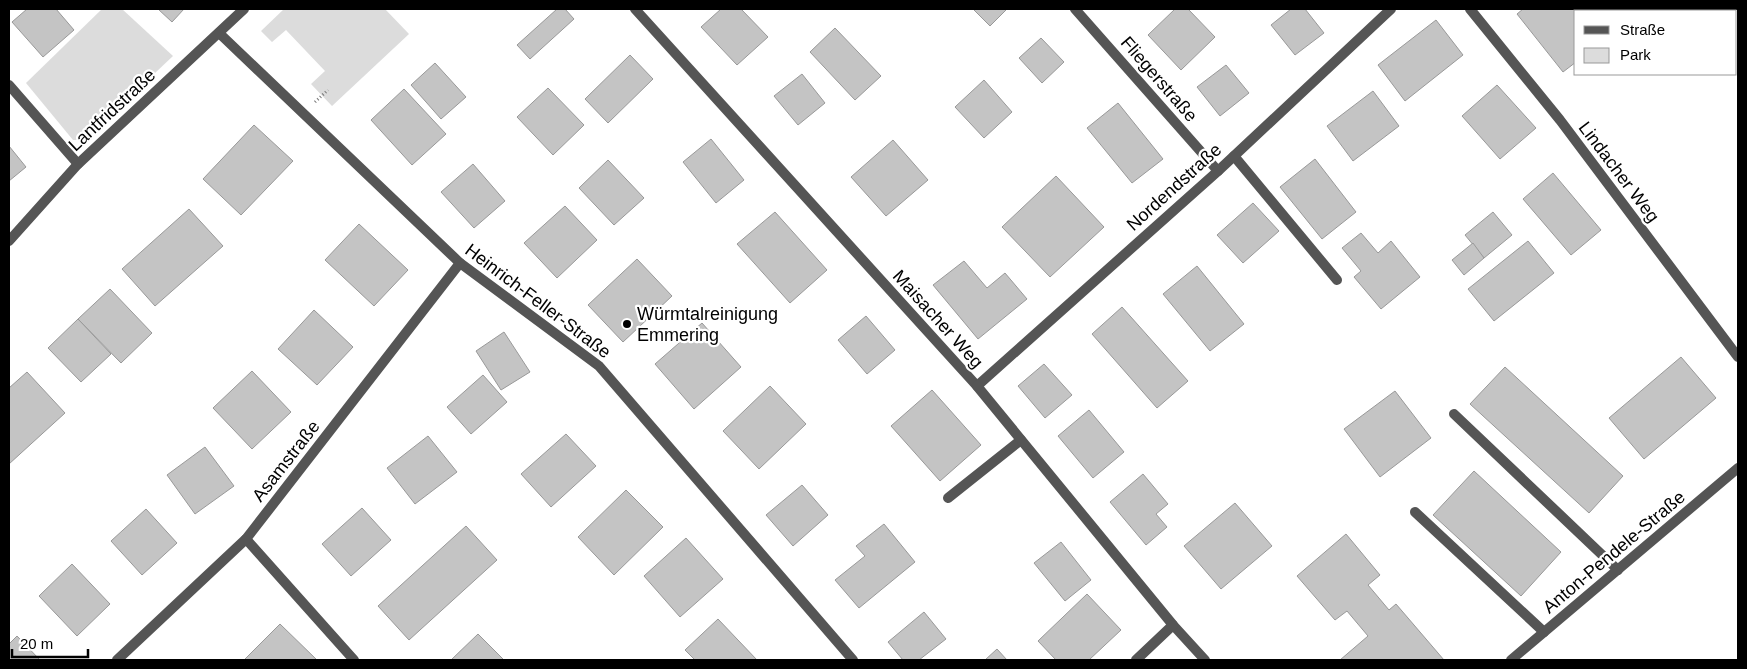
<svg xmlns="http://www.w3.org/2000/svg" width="1747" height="669" font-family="Helvetica,sans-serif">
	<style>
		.green { fill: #dcdcdc }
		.building { fill: #c4c4c4; stroke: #999 }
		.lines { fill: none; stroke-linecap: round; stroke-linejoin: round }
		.path { stroke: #777; stroke-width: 3; stroke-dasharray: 1 2.5; stroke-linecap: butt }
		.service { stroke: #555; stroke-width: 10 }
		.minor { stroke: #555; stroke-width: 10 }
		.poi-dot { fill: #000; stroke: #fff; stroke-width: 2 }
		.labels { text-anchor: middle; stroke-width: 4.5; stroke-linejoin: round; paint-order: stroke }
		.street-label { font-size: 18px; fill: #000; stroke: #fff }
		.poi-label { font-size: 18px; fill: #000; stroke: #fff; text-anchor: start }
	</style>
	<rect width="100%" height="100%" fill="#fff"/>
	<g class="green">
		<polygon points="102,9 122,9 173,56 84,140 73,140 26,83"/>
		<polygon points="284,9 385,9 409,34 332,106 311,84 325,71 286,30 272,42 261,31"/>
	</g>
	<g class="building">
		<polygon points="27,9 56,9 74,30 43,57 12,22"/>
		<polygon points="158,9 184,9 172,22"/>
		<polygon points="557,9 565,9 574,19 530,59 517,45"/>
		<polygon points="721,9 741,9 768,37 737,65 701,27"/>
		<polygon points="973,9 1007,9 990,26"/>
		<polygon points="1175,9 1188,9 1215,37 1181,70 1148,35"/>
		<polygon points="1291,9 1305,9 1324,33 1295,55 1271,25"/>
		<polygon points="1523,9 1574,9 1576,11 1576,62 1563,72 1517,14"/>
		<polygon points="1436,20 1463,55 1405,101 1378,65"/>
		<polygon points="835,28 881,76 855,100 810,52"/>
		<polygon points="1041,38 1064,62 1042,83 1019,58"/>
		<polygon points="630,55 653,79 608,123 585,99"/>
		<polygon points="435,63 466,97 441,119 411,85"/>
		<polygon points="1226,65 1249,93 1220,116 1197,87"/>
		<polygon points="802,74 825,103 798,125 774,96"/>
		<polygon points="984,80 1012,112 984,138 955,107"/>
		<polygon points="1497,85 1536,128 1500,159 1462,116"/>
		<polygon points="548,88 584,125 553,155 517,117"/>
		<polygon points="404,89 446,134 412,165 371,120"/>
		<polygon points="1373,91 1399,126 1353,161 1327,126"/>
		<polygon points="1118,103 1163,159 1132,183 1087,128"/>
		<polygon points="254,125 293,161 241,215 203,179"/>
		<polygon points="711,139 744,180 716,203 683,162"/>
		<polygon points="893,140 928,180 886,216 851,177"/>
		<polygon points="9,146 26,167 9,181"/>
		<polygon points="1315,159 1356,212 1322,239 1280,187"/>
		<polygon points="608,160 644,198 614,225 579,188"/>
		<polygon points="473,164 505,201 474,228 441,192"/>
		<polygon points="1553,173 1601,230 1571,255 1523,199"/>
		<polygon points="1056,176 1104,227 1050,277 1002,227"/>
		<polygon points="1253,203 1279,231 1243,263 1217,235"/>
		<polygon points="565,206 597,240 557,278 524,243"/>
		<polygon points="189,209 223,246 155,306 122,269"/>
		<polygon points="775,212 827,270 790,303 737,244"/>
		<polygon points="1493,212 1512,235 1484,258 1465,235"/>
		<polygon points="359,224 408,270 374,306 325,260"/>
		<polygon points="1361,233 1378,253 1391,241 1420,277 1381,309 1354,277 1361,271 1342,248"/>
		<polygon points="1528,241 1554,273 1494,321 1468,289"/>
		<polygon points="1473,243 1484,258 1464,275 1452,260"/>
		<polygon points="637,259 672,296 623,342 588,305"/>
		<polygon points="964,261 987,288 1005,273 1027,299 978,339 933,285"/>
		<polygon points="1197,266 1244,324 1210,351 1163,294"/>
		<polygon points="110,289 152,333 121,363 78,319"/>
		<polygon points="1122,307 1188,381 1157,408 1092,334"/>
		<polygon points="314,310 353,347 317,385 278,349"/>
		<polygon points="866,316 895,350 867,374 838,340"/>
		<polygon points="78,319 111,354 81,382 48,348"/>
		<polygon points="702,323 741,367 694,409 655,364"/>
		<polygon points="504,332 530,372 501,390 476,351"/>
		<polygon points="1681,357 1716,398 1644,459 1609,418"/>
		<polygon points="1044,364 1072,395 1045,418 1018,386"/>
		<polygon points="1505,367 1623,476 1589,513 1470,404"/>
		<polygon points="252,371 291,412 252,449 213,408"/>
		<polygon points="27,372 65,413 9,464 9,388"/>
		<polygon points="483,375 507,402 471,434 447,407"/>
		<polygon points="770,386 806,424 759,469 723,431"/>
		<polygon points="932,390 981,445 940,481 891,426"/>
		<polygon points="1395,391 1431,438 1380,477 1344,429"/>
		<polygon points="1089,410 1124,452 1093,478 1058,436"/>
		<polygon points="566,434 596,466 551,507 521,474"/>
		<polygon points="428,436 457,472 415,504 387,468"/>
		<polygon points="205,447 234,486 195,514 167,475"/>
		<polygon points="1474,471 1561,552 1521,596 1433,515"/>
		<polygon points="1143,474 1168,504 1156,514 1167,527 1146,545 1110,502"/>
		<polygon points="802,485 828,515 793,546 766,515"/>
		<polygon points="626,490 663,527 614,575 578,537"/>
		<polygon points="1235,503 1272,546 1221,589 1184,546"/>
		<polygon points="362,508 391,540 351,576 322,544"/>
		<polygon points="146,509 177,543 142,575 111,541"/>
		<polygon points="884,524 915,562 859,608 835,580 865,556 856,546"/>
		<polygon points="466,526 497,560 409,640 378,606"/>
		<polygon points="1346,534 1380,575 1368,585 1389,610 1396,604 1444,660 1340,660 1368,636 1347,611 1335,620 1297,576"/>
		<polygon points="686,538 723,579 680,617 644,576"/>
		<polygon points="1061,542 1091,580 1065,601 1034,563"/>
		<polygon points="72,564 110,604 77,636 39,596"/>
		<polygon points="1087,594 1121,630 1089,660 1056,660 1038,641"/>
		<polygon points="924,612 946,639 919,660 903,660 888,642"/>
		<polygon points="718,619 757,660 695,660 685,650"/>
		<polygon points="280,624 317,660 244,660"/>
		<polygon points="478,634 504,660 451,660"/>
		<polygon points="17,636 40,660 9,660 9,644"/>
		<polygon points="997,649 1007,660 985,660"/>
	</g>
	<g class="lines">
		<polyline class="path" points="315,102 328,90"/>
		<g class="service">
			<polyline points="1234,156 1337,280"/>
			<polyline points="1454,414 1618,570"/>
			<polyline points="948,498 1021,440"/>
			<polyline points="1415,512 1544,632"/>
		</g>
		<g class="minor">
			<polyline points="635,9 977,386 1173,625 1205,660"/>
			<polyline points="1075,9 1218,171"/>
			<polyline points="1470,9 1560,120 1738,357"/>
			<polyline points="219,33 460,263 599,366 853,660"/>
			<polyline points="9,85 78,164"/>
			<polyline points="9,241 78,164 244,9"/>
			<polyline points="977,386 1218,171 1391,9"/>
			<polyline points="246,539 354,660"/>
			<polyline points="117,660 246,539 460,263"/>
			<polyline points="1136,660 1173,625"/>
			<polyline points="1511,660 1738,468"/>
		</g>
	</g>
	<circle class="poi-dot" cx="627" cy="324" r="5"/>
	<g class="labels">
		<g class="street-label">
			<text transform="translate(1159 79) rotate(49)" y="6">Fliegerstraße</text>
			<text transform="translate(112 110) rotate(-43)" y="6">Lantfridstraße</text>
			<text transform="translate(1619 172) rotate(53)" y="6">Lindacher Weg</text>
			<text transform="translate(1174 187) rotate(-42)" y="6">Nordendstraße</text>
			<text transform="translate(538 301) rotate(37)" y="6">Heinrich-Feller-Straße</text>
			<text transform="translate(938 319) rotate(48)" y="6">Maisacher Weg</text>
			<text transform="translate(286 461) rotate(-52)" y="6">Asamstraße</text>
			<text transform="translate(1614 552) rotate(-40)" y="6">Anton-Pendele-Straße</text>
		</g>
		<g class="poi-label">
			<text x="637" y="320">Würmtalreinigung<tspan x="637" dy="21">Emmering</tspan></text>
		</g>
	</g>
	<rect width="1747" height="669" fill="none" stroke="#000000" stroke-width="20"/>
	<rect x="1574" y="10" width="162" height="65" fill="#ffffff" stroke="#999999"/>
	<rect x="1584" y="26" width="25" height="8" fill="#555555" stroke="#999999"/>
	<text x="1620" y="35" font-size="15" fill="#000000">Straße</text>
	<rect x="1584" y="48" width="25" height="15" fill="#dcdcdc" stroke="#999999"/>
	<text x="1620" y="60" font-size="15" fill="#000000">Park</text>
	<path d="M12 649v8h76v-8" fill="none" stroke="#000000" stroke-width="2.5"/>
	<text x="20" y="649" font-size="15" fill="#000000" stroke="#ffffff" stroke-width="4" paint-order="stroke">20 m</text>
</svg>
